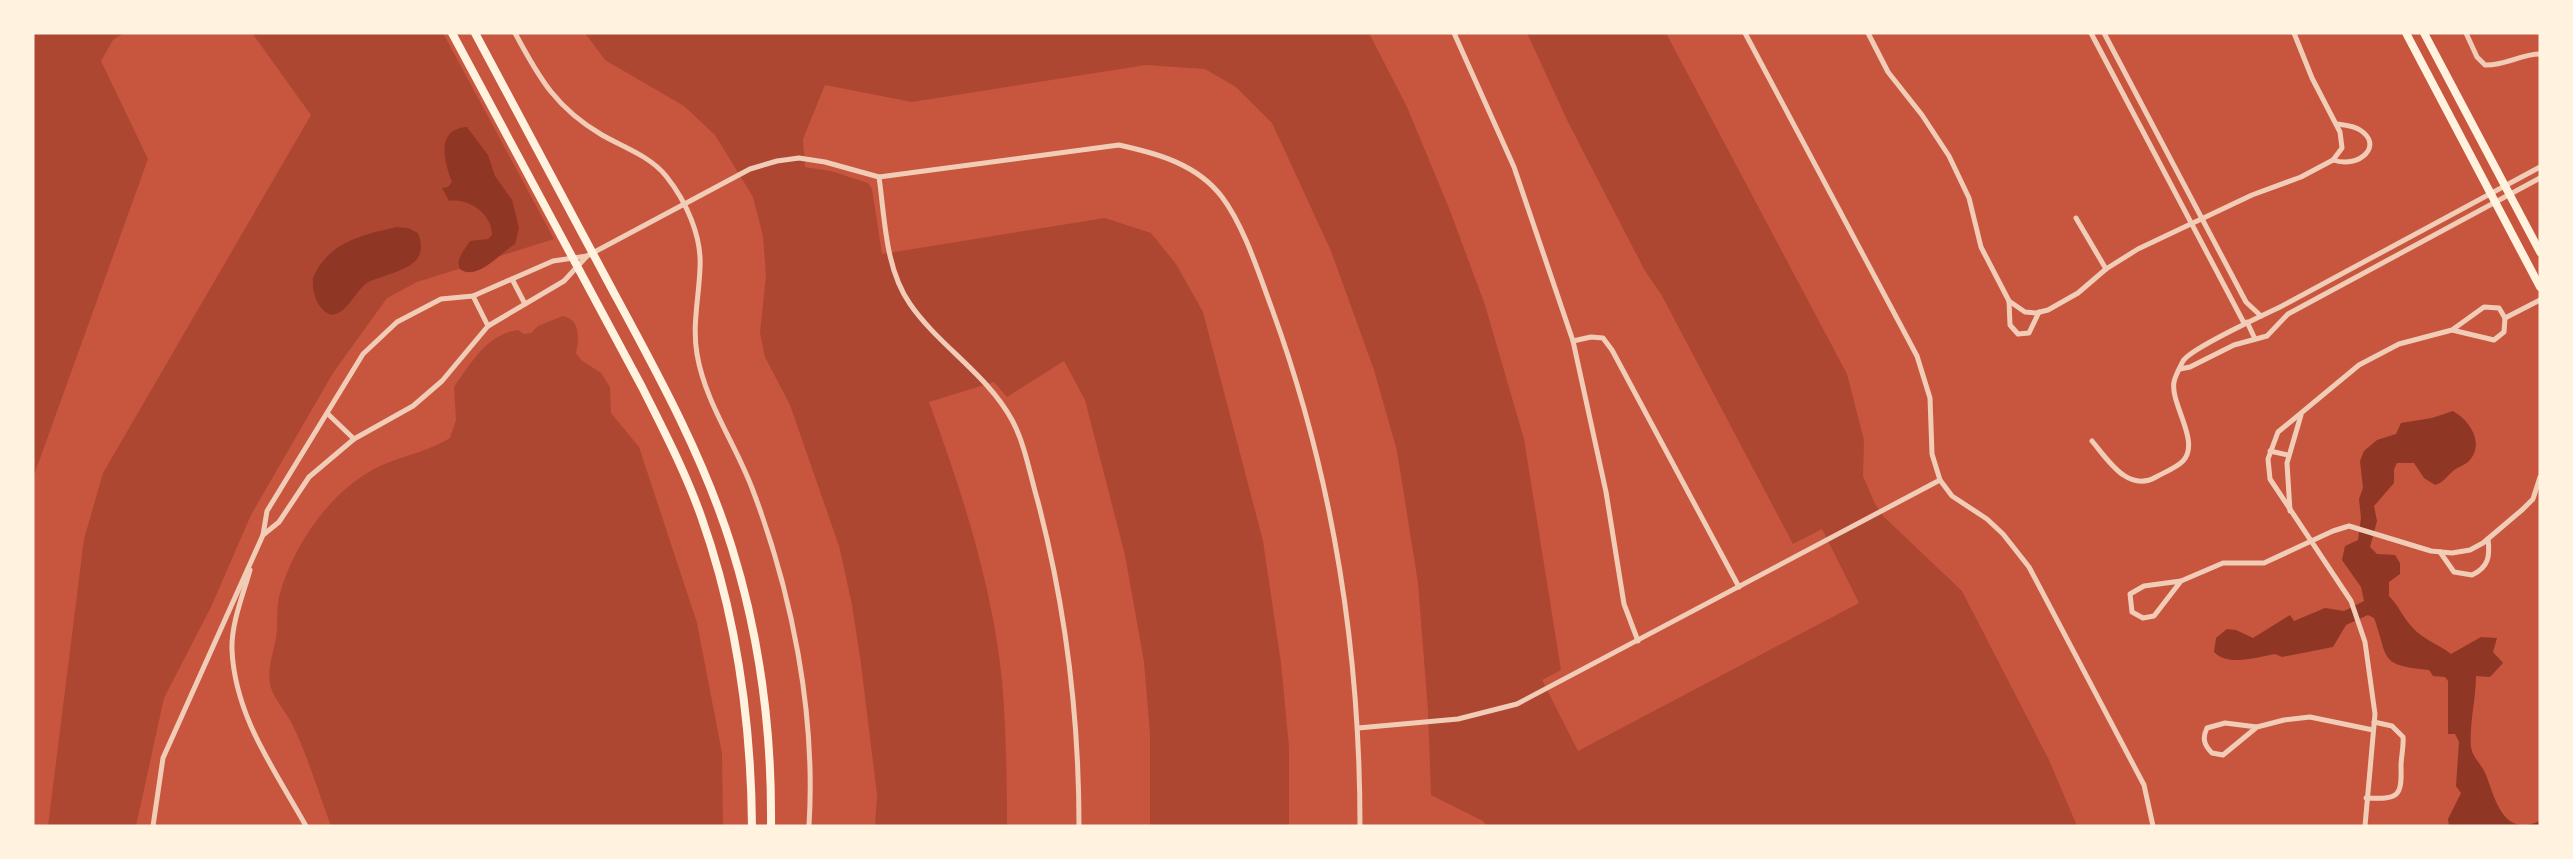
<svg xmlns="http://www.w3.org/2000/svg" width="2573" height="859" font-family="Georgia,serif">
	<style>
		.green { fill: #ae4732 }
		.water { fill: #8f3625 }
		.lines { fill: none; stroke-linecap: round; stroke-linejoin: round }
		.minor { stroke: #f1ccb7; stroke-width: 5 }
		.secondary { stroke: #fff3e0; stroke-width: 8 }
	</style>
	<rect width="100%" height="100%" fill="#c8553d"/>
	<g class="green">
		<polygon points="33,33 124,33 113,40 101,61 148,159 33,478"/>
		<polygon points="252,33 443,33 554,239 417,282 387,298 333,373 251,515 211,607 164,698 136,826 48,826 84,539 103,473 311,115"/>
		<path d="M585,33H1369L1407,107L1449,208L1485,305L1524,439L1561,670L1542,680L1578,751L1859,603L1822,529L1793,544L1661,294L1645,271L1568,122L1527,33H1666L1847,374L1864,440L1863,476L1875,504L1884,517L1962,591L2049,760L2077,826H1487L1483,821L1431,795L1428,711L1418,583L1397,451L1374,370L1331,251L1272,123L1236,87L1205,69L1146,65L912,102L825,85L803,139L805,167L831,171L868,183L872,189L882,254L1105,218L1151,233L1176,264L1203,312L1263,541L1281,663L1289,747V826H1150V734L1144,662L1125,555L1085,400L1064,361L1007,397L994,382L929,402C962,492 992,584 1002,680C1006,729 1007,777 1007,826H875L877,795L861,664L852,605L839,546L790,405L765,357L760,333L766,276L763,236L753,197L715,135L684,106L605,60Z"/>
		<path d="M563,316C581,320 579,339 576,353L581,360L601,373L610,387L611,413L639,447L697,623L722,753L723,826H331C318,792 308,756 292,724C286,712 275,700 271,688C266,672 273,654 276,638C278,625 276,611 279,597C291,550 325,499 367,473C393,457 424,454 450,438L456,420L454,387C471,363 487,334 518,330L524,334L531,333L538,326Z"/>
	</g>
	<g class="water">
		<path d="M467,127L488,155L495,176L512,200L519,228L515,244C501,252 477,282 460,269C455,258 465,250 470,241L488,239L492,235C492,213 468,198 449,201L442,188L448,187L452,182C445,164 434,129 467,127Z"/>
		<path d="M397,227L408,228L418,233C433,270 389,271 367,283C355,290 340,329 322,309C315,301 312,289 313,278C328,242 362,235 397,227Z"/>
		<path d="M2453,411C2470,421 2485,443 2469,461C2465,465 2458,467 2453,471C2447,476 2443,483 2435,485L2424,478L2414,463H2397L2394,469V483L2374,506L2377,521L2370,547L2377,554L2395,555L2400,563V574L2389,582V596C2399,606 2402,616 2412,627C2423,640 2439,644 2451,654L2481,637L2497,638L2493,652L2503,663L2490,677L2476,676C2476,699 2469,724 2471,747C2473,759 2482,764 2486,775C2496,801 2503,837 2540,821V826H2449L2448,819L2461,793L2456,786L2459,742L2455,734H2448V681L2445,677L2433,676L2429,670C2378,665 2389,659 2374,618L2368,615L2346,625L2333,647L2282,657L2275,654C2257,657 2228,667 2214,652L2216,638L2227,629L2236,630L2253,638L2290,615L2294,621L2325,608L2344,611L2364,601L2361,587L2342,560L2345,546L2358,540L2361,518L2359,499L2363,488L2360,461L2364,451L2377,440L2396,434L2401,423L2432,418Z"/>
	</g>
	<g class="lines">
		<g class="minor">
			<path d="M515,33C539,78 556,108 602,135C623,147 650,156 666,176C686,201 702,236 700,268C699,297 692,325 697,354C705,402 735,443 752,488C792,593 816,713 809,826"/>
			<polyline points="1454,33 1514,167 1573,341 1606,492 1624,604 1638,641"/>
			<polyline points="1745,33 1917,356 1930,398 1932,454 1940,480 1952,496 1987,519 2003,534 2029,567 2144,785 2153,826"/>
			<polyline points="1868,33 1888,72 1922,115 1949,156 1969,198 1981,247 2009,301 2025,312 2036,313 2048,310 2078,293 2106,269 2138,249 2252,195 2301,177 2333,160 2342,148 2340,132 2312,78 2294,33"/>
			<polyline points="2091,33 2244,323"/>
			<polyline points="2104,33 2246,302 2261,316"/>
			<path d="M2466,33L2477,57L2485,65C2504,66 2521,54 2540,54"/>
			<path d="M2333,160C2360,169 2384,145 2360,130C2354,126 2344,125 2337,124"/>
			<path d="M879,177C885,219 885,268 910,304C939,346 987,374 1012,420C1025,444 1030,475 1038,502C1066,609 1079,716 1079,826"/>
			<polyline points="2076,218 2106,269"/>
			<polyline points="512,279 525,304"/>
			<polyline points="473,296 488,326"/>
			<polyline points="2009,301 2010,325 2018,334 2029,333 2039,312"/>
			<polyline points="2505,318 2540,300"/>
			<polyline points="2247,322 2255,339"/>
			<polyline points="1573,341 1591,337 1603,338 1612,350 1739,587"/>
			<polyline points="2180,369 2190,367 2234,345 2267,336 2288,314 2540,178"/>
			<polyline points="328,414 354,439"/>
			<path d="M2092,441C2108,460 2128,493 2156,477C2165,472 2176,468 2183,461C2201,442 2170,404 2174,382C2175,376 2180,367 2183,361C2191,348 2264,315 2282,306L2540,167"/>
			<polyline points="2270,451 2288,455"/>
			<polyline points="2290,511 2287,463 2301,415"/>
			<path d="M263,535L279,522L309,477L354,439L413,406L442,381L488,326L564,281L587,256L750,169L777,161L799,158L825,162L879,177L1119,145C1156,153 1197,164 1222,197C1244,226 1259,274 1272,309C1332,474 1360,650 1360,826"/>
			<path d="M2440,552L2454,572L2472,575C2489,567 2490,556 2488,539"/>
			<path d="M250,570C243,595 231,624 232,650C235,717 275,770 306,826"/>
			<polyline points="2181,581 2154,616 2143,618 2132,612 2130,594 2144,586 2181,581 2223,563 2264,563 2333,531 2349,526 2431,551 2452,553 2470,550 2483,543 2523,509 2533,499 2540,477"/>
			<path d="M2257,727L2223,755L2212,753C2204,745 2202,738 2207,728L2225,723L2257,727L2284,720L2310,717L2373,730"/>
			<polyline points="1358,728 1458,719 1517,704 1940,480"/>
			<path d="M2366,798C2398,799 2402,798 2401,766C2401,756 2404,747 2403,737L2392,726L2374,722"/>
			<polyline points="153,826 163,758 263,535 267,511 363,354 397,322 441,299 473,296 553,261 587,256"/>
			<polyline points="2365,826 2375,714 2365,642 2351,601 2270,479 2268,459 2278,432 2359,365 2399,344 2452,330 2484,307 2499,308 2505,318 2504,332 2494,340 2452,330"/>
		</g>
		<g class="secondary">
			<path d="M452,33L642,387C663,429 685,471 701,516C737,617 751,719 752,826"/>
			<path d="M475,33C522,120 568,207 614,293C659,376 704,458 732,548C760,638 772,732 771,826"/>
			<polyline points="2406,33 2540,287"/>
			<polyline points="2424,33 2540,252"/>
		</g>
	</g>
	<rect width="2573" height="859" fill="none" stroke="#fff3e0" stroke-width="69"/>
</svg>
